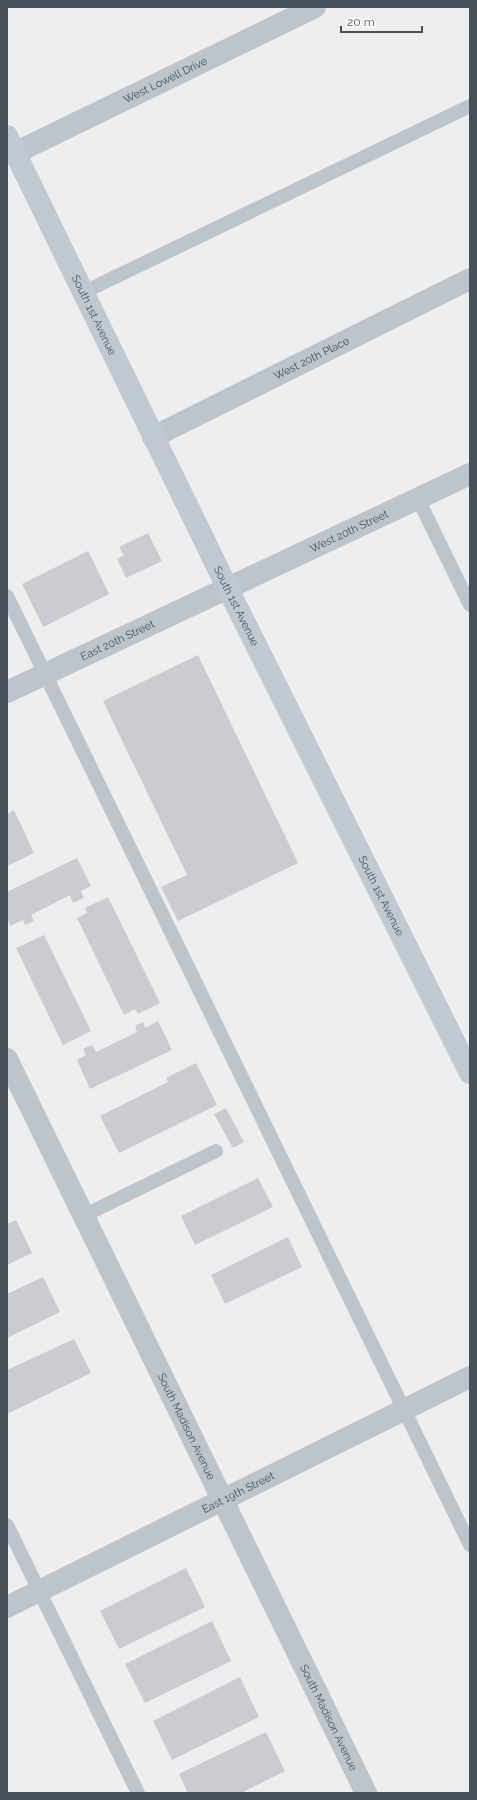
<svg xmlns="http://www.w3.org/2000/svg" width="477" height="1800" font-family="Raleway,sans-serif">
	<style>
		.building { fill: #caccd2 }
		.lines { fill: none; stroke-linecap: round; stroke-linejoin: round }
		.lane { stroke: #bcc5cc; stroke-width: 14 }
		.street { stroke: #bcc5cc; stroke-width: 22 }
		.secondary { stroke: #bec9d4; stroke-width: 22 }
		.labels { text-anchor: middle; stroke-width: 4; stroke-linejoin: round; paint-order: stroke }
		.street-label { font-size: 11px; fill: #46505a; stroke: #fff }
	</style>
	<rect width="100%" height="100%" fill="#f0eded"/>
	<g class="building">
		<polygon points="148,533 162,561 126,578 117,559 124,555 119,547"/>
		<polygon points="88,551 109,594 43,627 22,584"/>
		<polygon points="198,655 298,863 178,921 161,887 187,875 103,701"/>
		<polygon points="14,810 34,853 7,866 7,814"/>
		<polygon points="77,858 91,886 81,891 84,898 73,903 70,895 31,915 34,921 25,925 23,920 10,926 7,919 7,892"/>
		<polygon points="108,897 160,1003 138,1014 135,1009 124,1015 77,918 87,913 85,908"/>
		<polygon points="44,935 91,1031 63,1045 16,948"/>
		<polygon points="158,1021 172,1050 90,1089 77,1060 86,1055 83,1049 92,1045 96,1052 137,1032 135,1026 143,1022 145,1028"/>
		<polygon points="196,1063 217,1105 119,1153 100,1116 168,1082 166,1078"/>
		<polygon points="226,1108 244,1142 233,1148 214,1114"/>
		<polygon points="258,1178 273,1207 195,1245 181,1216"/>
		<polygon points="16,1220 32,1253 7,1265 7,1224"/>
		<polygon points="288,1237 302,1267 225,1304 211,1275"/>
		<polygon points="43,1277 60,1312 7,1338 7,1294"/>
		<polygon points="74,1339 91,1373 7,1414 7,1370"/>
		<polygon points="186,1568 205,1607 119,1649 100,1611"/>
		<polygon points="212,1621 231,1661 145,1703 125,1664"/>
		<polygon points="240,1677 259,1717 172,1760 153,1721"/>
		<polygon points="266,1732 285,1771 241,1793 188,1793 179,1774"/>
	</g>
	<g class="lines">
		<g class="lane">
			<polyline points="84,292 470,106"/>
			<polyline points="418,499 470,605"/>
			<polyline points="7,596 470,1545"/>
			<polyline points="83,1216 216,1151"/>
			<polyline points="7,1525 138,1793"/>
		</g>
		<g class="street">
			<path id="s1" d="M15,153L315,7"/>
			<path id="s2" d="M153,437L470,279"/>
			<path id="s3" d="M7,692L470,474"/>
			<path id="s4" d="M7,1059L366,1793"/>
			<path id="s5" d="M7,1607L470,1377"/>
		</g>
		<path class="secondary" id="s6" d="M7,136L228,589L470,1073"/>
	</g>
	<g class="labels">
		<g class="street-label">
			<text dy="4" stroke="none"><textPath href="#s1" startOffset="167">West Lowell Drive</textPath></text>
			<text dy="4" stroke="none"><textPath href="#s6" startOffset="199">South 1st Avenue</textPath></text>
			<text dy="4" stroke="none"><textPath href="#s2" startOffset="177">West 20th Place</textPath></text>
			<text dy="4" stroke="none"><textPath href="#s3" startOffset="378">West 20th Street</textPath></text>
			<text dy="4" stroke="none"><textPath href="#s6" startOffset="523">South 1st Avenue</textPath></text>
			<text dy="4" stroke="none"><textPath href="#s3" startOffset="122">East 20th Street</textPath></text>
			<text dy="4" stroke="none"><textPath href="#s6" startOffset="847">South 1st Avenue</textPath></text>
			<text dy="4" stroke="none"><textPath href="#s4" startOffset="409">South Madison Avenue</textPath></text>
			<text dy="4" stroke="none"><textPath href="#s5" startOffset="258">East 19th Street</textPath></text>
			<text dy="4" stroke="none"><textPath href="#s4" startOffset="733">South Madison Avenue</textPath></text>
		</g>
	</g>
	<rect width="477" height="1800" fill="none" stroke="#46505a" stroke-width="16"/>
	<path d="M341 26v6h81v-6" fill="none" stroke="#46505a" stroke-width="2"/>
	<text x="347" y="26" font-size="12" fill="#46505a" stroke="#ffffff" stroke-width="3" paint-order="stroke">20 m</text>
</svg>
